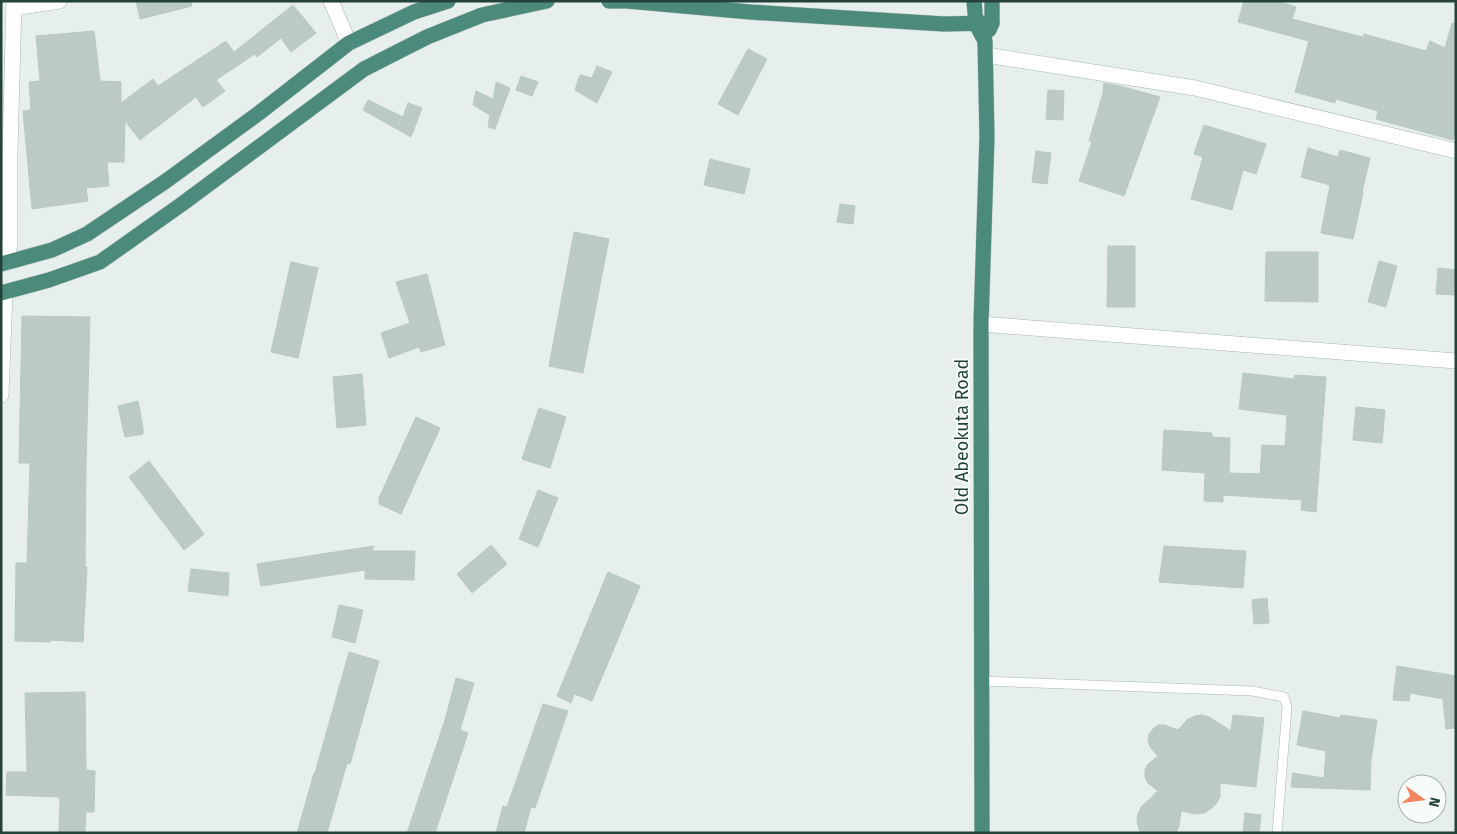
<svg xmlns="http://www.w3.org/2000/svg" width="1457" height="834" font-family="'Fira Sans',sans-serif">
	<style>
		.building { fill: #bbcac4; stroke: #b8c9c2 }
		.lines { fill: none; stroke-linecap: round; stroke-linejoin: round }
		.service-casing { stroke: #a8b8b2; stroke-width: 10 }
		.minor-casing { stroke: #a8b8b2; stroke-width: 16 }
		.trunk-casing { stroke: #c2cac8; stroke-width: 16 }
		.service { stroke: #fff; stroke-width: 9 }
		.minor { stroke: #fff; stroke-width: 15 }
		.trunk { stroke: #4c8a7c; stroke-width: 15 }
		.labels { text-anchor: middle; stroke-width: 4; stroke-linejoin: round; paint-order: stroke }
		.street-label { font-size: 18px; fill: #24423a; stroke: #f7fbf9 }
	</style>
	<rect width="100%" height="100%" fill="#e6efeb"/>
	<g class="building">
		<polygon points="136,1 191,1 192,6 140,19"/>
		<polygon points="1244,1 1277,1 1296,7 1292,19 1363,37 1364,34 1426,51 1430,41 1445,48 1452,23 1456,24 1456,128 1453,140 1376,119 1378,111 1336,99 1335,103 1295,92 1309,41 1238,22"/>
		<polygon points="293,5 316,33 291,52 281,38 257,57 255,54 216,80 225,91 203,107 196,97 140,140 125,121 124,162 107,162 109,186 86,188 88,201 32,209 23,111 31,110 29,82 40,81 36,36 94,31 100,81 121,82 121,103 153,79 158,86 226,41 234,52"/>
		<polygon points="748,49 767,59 738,115 718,104"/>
		<polygon points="597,66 612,72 597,103 575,90 580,75 592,78"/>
		<polygon points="521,76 538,82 532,96 516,90"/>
		<polygon points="496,82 510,88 495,129 488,127 490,115 473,105 476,91 493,99"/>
		<polygon points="1104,83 1120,86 1160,97 1124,196 1079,181 1092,142 1089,141 1103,93"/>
		<polygon points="1048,90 1064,91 1063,120 1046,119"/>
		<polygon points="368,100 403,117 408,103 422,108 411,137 363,110"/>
		<polygon points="1204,125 1266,144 1256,174 1243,170 1232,210 1191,199 1203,157 1194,154"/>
		<polygon points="1308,148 1338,157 1340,150 1370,158 1362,192 1363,193 1353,239 1321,233 1330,185 1301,177"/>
		<polygon points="1036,151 1051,153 1047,184 1032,182"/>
		<polygon points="710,159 750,169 744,194 704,185"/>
		<polygon points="840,204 855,206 853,224 837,222"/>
		<polygon points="574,232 609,239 583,373 549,366"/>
		<polygon points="1108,246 1135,246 1135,307 1107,307"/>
		<polygon points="1266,252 1318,252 1318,302 1265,301"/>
		<polygon points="1379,261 1397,266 1386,307 1368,302"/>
		<polygon points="291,262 318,268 298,358 271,352"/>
		<polygon points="1438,268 1456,270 1456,295 1436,294"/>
		<polygon points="427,274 445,345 421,352 419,347 389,358 381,333 410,323 396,282"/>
		<polygon points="22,316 90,317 86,464 85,567 87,567 83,642 50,640 50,642 15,641 16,563 27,563 30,463 19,463"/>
		<polygon points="1243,373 1294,379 1295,375 1326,377 1316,512 1301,510 1302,500 1223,495 1223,502 1204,501 1205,473 1162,470 1164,430 1212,433 1212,437 1230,438 1229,473 1260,474 1262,445 1285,446 1287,415 1239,409"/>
		<polygon points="362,374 366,425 337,428 333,377"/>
		<polygon points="138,401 143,428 143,434 125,437 118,406"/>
		<polygon points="1356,407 1385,410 1382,443 1353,440"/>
		<polygon points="539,408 566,417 550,468 522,459"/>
		<polygon points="416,417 440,428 401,514 379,504 379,498"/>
		<polygon points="149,461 204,534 184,550 129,477"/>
		<polygon points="538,490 558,498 538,547 519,539"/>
		<polygon points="491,545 507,564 472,593 457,574"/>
		<polygon points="374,546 372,551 415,551 414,580 365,579 365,570 261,586 257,564"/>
		<polygon points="1164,546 1246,551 1243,588 1159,582"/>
		<polygon points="191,569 229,573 228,596 188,591"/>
		<polygon points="608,572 640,586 592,701 574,694 571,703 557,696"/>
		<polygon points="1267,598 1269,623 1254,624 1252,600"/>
		<polygon points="339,605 363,610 355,643 332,637"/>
		<polygon points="349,652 379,661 350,764 347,763 327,833 297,833 314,773 315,773"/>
		<polygon points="1397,666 1456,676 1456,728 1446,729 1443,699 1410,693 1409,701 1393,700"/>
		<polygon points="456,678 474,683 460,730 468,733 435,833 407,833 445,720"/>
		<polygon points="85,692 86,770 95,771 94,812 86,812 85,833 59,833 60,797 6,795 7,772 27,772 25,693"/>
		<polygon points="543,704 568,711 535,808 531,807 524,833 496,833 503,806 507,807"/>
		<polygon points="1303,711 1340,718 1341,715 1377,720 1371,760 1370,790 1291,787 1293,773 1324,778 1326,751 1297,745"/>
		<polygon points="1202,715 1209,717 1231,731 1233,715 1264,718 1256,787 1220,783 1220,796 1217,803 1211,809 1204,813 1196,814 1181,811 1179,826 1176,833 1141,833 1139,829 1137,821 1138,814 1141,807 1158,791 1148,783 1145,777 1145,770 1148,764 1158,756 1150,747 1148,740 1149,734 1153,729 1158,725 1165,725 1178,730 1188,719 1195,716"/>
		<polygon points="1245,813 1261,815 1259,833 1243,833"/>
	</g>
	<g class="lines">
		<g class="service-casing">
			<polyline id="service" points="981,681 1252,691 1284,697 1287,707 1277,833"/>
		</g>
		<g class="minor-casing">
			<g id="minor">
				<polyline points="331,1 349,43"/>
				<polyline points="14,8 59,1"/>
				<polyline points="986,55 1195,88 1456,151"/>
				<polyline points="7,263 10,241 10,152 14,1"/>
				<polyline points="981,324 1456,361"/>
				<polyline points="1,395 5,293"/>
			</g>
		</g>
		<g class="trunk-casing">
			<g id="trunk">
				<polyline points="609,1 627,1 750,12 944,24 992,23"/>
				<polyline points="974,1 976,24 985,41 987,137 981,324 982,833"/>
				<polyline points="989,30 992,23 992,1"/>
				<polyline points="1,264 52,250 87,234 166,181 259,113 349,43 414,12 448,1"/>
				<polyline points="1,293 49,280 100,262 182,204 364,69 427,37 482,15 547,1"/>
			</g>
		</g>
		<use href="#service" class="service"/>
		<use href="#minor" class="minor"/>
		<use href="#trunk" class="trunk"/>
	</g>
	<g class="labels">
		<g class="street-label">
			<text transform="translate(962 437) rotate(-90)" y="6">Old Abeokuta Road</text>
		</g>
	</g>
	<rect width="1457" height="834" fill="none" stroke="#24423a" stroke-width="5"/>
	<g transform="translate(1422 799) rotate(104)"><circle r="24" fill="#f7fbf9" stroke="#a3b1ad"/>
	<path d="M0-4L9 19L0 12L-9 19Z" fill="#f4845f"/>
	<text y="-8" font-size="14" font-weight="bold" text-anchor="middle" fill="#24423a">N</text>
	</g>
</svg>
